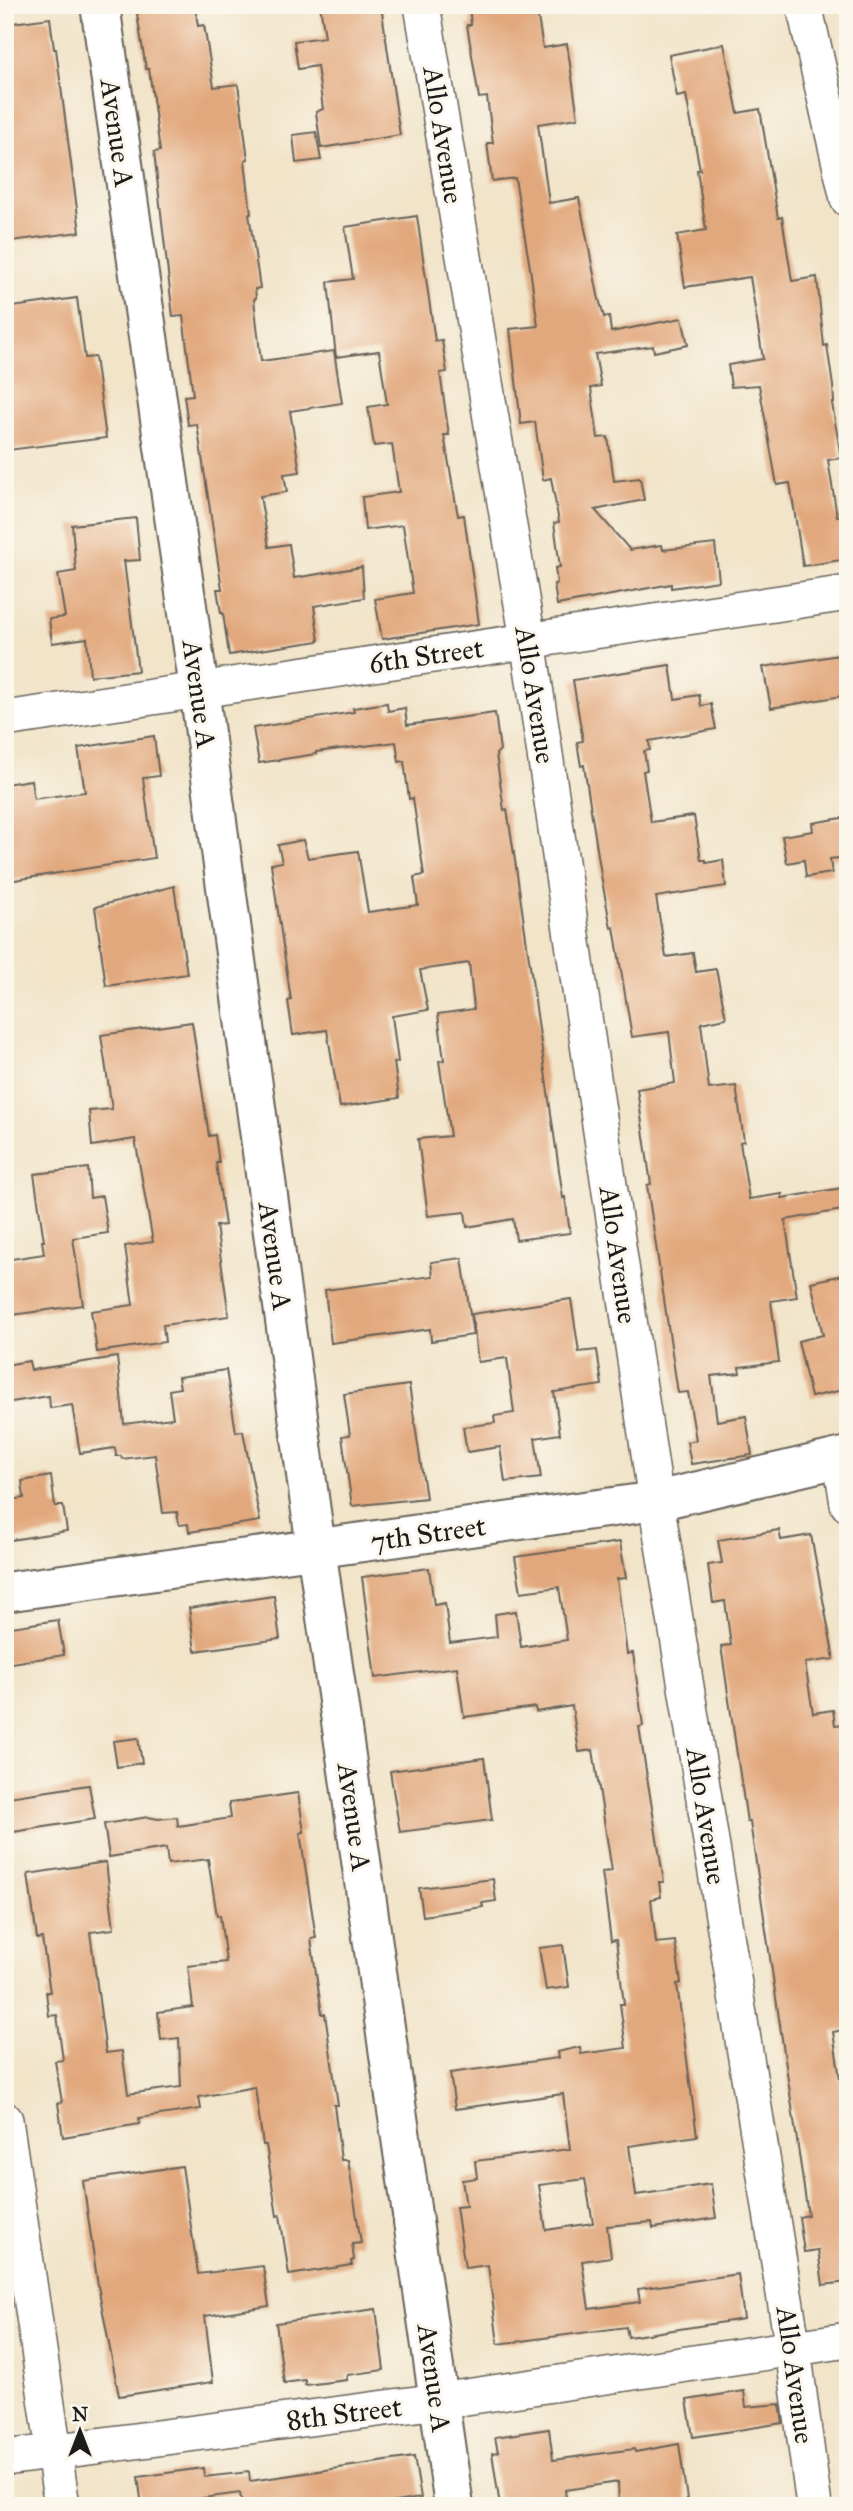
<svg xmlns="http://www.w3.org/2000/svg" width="853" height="2511" font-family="'IM FELL Great Primer',serif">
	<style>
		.building { fill: #e2a87d; fill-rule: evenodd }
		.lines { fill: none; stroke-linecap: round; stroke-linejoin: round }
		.minor-casing { stroke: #676259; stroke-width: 38 }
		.tertiary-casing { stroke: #676259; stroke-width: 42 }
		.minor { stroke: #fff; stroke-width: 35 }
		.tertiary { stroke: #fff; stroke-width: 38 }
		.labels { text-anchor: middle; stroke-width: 6; stroke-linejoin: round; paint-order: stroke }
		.street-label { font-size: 28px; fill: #1c1c1c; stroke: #fbf7ec }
	</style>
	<rect width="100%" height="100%" fill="#fbf7ec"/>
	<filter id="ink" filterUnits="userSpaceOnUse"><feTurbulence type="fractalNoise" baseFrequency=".0143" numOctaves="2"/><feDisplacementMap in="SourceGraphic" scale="14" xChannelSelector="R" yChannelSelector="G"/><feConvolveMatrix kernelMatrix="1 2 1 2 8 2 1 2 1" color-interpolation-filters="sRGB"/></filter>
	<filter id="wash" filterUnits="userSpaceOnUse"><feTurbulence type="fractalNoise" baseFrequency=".00686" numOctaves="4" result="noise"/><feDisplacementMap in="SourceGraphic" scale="28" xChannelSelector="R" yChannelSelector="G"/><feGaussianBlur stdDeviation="1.57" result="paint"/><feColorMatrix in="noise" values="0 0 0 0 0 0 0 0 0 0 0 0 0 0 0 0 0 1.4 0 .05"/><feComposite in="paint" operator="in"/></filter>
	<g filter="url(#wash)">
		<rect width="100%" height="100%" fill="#f1e4c9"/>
		<g id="blocks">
			<g class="building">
				<polygon points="138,5 195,5 198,26 204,25 214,87 238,84 248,159 245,160 251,214 249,214 260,288 255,289 256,298 254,299 261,361 334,351 342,403 290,411 300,472 284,474 287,492 260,496 269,547 289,544 294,578 362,567 364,598 314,606 319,641 229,655 223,613 221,613 217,589 222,589 197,424 188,425 184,396 193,395 183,316 173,317 154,152 160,151 149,69 146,69 137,14 139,13"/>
				<polygon points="320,5 381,5 400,135 321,148 316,112 323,109 317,66 298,69 294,41 325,37"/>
				<polygon points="469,5 536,5 543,48 567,44 578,118 538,124 549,203 579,198 598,295 604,317 609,316 611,332 682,318 688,345 654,352 653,346 595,354 601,386 591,388 598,438 608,437 614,481 640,478 644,500 595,510 630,550 662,545 663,550 715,544 719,581 671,588 671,584 557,605 554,584 557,583 555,568 560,567 554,523 559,522 551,478 543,480 535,422 521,424 510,329 538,326 530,268 515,178 492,181 487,143 493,143 487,97 479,98 467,25 471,25"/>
				<polygon points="50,18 54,49 56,49 80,232 12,241 5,196 5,24"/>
				<polygon points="724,44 738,113 760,109 778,218 782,217 792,281 817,277 824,346 827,345 833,386 834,403 832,403 841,458 828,460 837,516 848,515 848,559 803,566 790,483 777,485 759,385 731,387 728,365 763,359 750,277 685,287 677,235 706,230 697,170 700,170 686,95 677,97 669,55"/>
				<polygon points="316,132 321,160 296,163 293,135"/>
				<polygon points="417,216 435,341 442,340 447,372 440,373 449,435 444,435 458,516 464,515 479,624 382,639 375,599 413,593 403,525 365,530 362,497 399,492 392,444 374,446 368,407 387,404 379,351 336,357 328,282 353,279 345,227"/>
				<polygon points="77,298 85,358 95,357 106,438 8,450 5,426 5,308"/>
				<polygon points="136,518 140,560 124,561 138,671 90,676 87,638 52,643 49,619 65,617 58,574 76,571 72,525"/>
				<polygon points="839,655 841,670 848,669 848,695 771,708 763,667"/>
				<polygon points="670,665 675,699 699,695 701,706 711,704 716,729 649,741 650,750 644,751 647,770 643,771 651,822 694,816 701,860 706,860 706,863 723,860 726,886 656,897 666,957 693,953 696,972 716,969 726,1018 701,1023 709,1089 736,1086 744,1141 740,1142 749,1199 782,1194 782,1198 848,1187 848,1209 785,1220 797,1297 771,1301 779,1362 739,1367 740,1373 711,1376 717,1421 746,1416 752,1455 691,1464 687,1442 696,1440 688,1392 678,1393 647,1185 651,1184 637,1089 675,1083 669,1032 632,1037 614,927 611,928 602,881 584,765 581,766 577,742 583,741 573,680"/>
				<polygon points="387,703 388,711 405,708 407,725 495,713 500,750 496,754 504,810 507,809 516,867 563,1198 565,1197 570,1233 516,1240 513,1219 467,1227 465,1212 428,1216 418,1139 450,1136 439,1061 444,1060 438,1014 474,1009 469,963 420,970 428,1010 392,1016 398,1062 394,1062 399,1098 340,1107 327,1030 293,1035 288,1001 291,1000 271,864 282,862 278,845 303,840 308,858 358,851 368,912 418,905 414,877 424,875 413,798 409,799 404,761 399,762 396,742 316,752 316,754 259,763 253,728 354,712 353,708"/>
				<polygon points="154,736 159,776 143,778 154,858 8,881 5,868 5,784 31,780 34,799 85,792 78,748"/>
				<polygon points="848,817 848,857 830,859 832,873 806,877 804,860 787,863 782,836 813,831 812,823"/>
				<polygon points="174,886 187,974 106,986 95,907"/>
				<polygon points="192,1022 209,1136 215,1135 219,1163 216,1163 225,1225 216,1226 229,1316 163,1325 165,1342 97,1352 91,1311 133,1305 125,1246 153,1242 135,1139 92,1146 89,1111 112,1109 101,1035"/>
				<polygon points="88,1168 90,1198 102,1196 108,1233 73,1238 83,1305 5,1316 5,1260 44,1254 42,1241 44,1241 34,1174"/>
				<polygon points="462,1258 473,1335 431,1341 430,1329 331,1343 325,1290 433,1276 431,1262"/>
				<polygon points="848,1274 848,1389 811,1397 798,1341 823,1335 811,1282"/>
				<polygon points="571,1299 579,1352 597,1350 602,1385 554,1392 560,1434 535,1438 541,1478 505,1482 500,1447 467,1452 463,1427 495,1423 494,1416 514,1413 507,1358 478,1362 472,1314"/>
				<polygon points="117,1357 124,1424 173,1418 169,1390 180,1388 178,1377 226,1370 236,1432 243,1431 260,1521 189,1532 188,1524 179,1525 177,1512 163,1513 155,1455 122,1459 121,1456 116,1456 115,1448 80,1453 72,1405 50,1408 49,1396 5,1403 5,1365 29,1361 31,1370"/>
				<polygon points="409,1385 426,1498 352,1506 342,1436 350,1435 344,1394"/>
				<polygon points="51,1476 55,1506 63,1506 67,1531 5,1541 5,1501 24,1498 22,1481"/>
				<polygon points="779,1530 781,1540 811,1535 834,1659 805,1663 813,1713 833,1710 835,1725 845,1724 848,1743 848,1751 842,1752 848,1786 848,2029 833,2032 843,2099 848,2098 848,2282 823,2285 818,2250 804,2252 799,2217 808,2215 750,1822 747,1822 721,1646 731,1645 725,1601 713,1603 708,1565 722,1563 718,1540"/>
				<path d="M620,1542L626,1578L617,1579L627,1654L633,1653L643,1726L639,1727L664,1882H659L661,1897L651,1899L656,1943L675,1941L681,1983L677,1984L697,2136L629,2146L636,2195L711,2184L716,2218L653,2228L652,2222L607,2226L611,2257L582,2261L589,2309L640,2302L638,2289L738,2274L744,2319L628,2337L626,2327L498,2344L488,2265L465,2268L456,2207L466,2206L462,2180L477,2178L475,2161L570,2149L563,2094L455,2109L450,2073L558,2058L557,2052L580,2047L581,2054L626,2048L620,2004H624L616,1940L611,1941L602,1872L612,1871L593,1750L579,1752L572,1706L536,1712L535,1707L464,1717L457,1667L375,1678L362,1577L429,1568L434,1605L445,1603L450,1643L497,1637L495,1614L516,1611L521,1647L567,1640L559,1587L521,1592L515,1557ZM585,2179L593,2223L546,2230L539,2185Z"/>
				<polygon points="274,1596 280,1639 195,1651 189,1608"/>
				<polygon points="58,1620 64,1655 5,1664 5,1628"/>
				<polygon points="138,1738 142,1763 117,1767 113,1741"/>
				<polygon points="484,1758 492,1820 400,1832 390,1771"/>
				<polygon points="89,1785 95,1819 13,1832 8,1797"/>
				<polygon points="298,1793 304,1832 300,1833 316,1938 311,1939 322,2014 325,2014 338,2105 334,2105 341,2160 348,2160 361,2243 352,2244 354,2260 351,2261 352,2265 289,2275 280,2215 277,2216 266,2145 263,2145 255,2087 199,2097 201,2109 139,2118 140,2124 63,2137 58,2103 62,2102 55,2061 63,2060 57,2015 49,2016 46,1992 50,1992 42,1938 37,1939 28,1874 106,1862 114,1929 90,1932 106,2053 122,2051 128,2094 181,2087 179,2038 161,2040 158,2012 193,2007 188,1966 226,1962 220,1915 217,1916 208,1859 168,1864 166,1848 109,1857 104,1824 148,1817 158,1819 177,1817 178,1826 231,1818 229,1803"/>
				<polygon points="493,1879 496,1901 482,1903 483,1907 423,1916 419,1888"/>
				<polygon points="563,1945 569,1987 546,1990 539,1948"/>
				<polygon points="182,2166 198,2274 263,2266 269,2306 205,2316 213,2382 119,2396 98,2286 83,2181"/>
				<polygon points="376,2309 384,2370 347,2375 347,2380 305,2385 305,2380 284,2383 276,2323"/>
				<polygon points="744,2391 746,2407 780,2404 783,2423 693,2437 687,2400"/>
				<polygon points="549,2429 553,2460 634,2449 635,2452 679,2444 688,2506 619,2506 618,2482 565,2490 567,2506 500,2506 492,2453 498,2452 495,2437"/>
				<polygon points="414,2457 421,2498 370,2506 242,2506 240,2493 142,2506 138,2477 203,2468 204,2477 249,2472 250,2481"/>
			</g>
		</g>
	</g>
	<g filter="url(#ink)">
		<use href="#blocks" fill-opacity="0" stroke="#676259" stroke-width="2"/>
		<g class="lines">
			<g class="minor-casing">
				<g id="minor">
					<polyline points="422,5 528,640 656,1501 793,2349 814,2506"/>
					<polyline points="804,5 848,199"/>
					<polyline points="5,719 848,593"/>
					<polyline points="841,1459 848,1504"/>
					<polyline points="5,2120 62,2506"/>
					<polyline points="5,2458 439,2401 848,2340"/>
				</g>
			</g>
			<g class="tertiary-casing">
				<g id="tertiary">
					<polyline points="100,5 199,689 316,1548 454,2506"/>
					<polyline points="5,1592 656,1501 848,1456"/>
				</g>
			</g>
			<use href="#minor" class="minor"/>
			<use href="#tertiary" class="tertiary"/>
		</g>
	</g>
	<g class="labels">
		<g class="street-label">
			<text transform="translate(118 133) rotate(82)" y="10">Avenue A</text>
			<text transform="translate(444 135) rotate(81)" y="10">Allo Avenue</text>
			<text transform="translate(426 655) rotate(-8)" y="10">6th Street</text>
			<text transform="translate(200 694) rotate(82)" y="10">Avenue A</text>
			<text transform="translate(536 695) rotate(81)" y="10">Allo Avenue</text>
			<text transform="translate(619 1255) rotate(82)" y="10">Allo Avenue</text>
			<text transform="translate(276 1256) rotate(82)" y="10">Avenue A</text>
			<text transform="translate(428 1533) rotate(-8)" y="10">7th Street</text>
			<text transform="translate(707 1816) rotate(81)" y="10">Allo Avenue</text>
			<text transform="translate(355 1817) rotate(82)" y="10">Avenue A</text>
			<text transform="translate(796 2375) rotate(82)" y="10">Allo Avenue</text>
			<text transform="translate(435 2378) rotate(82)" y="10">Avenue A</text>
			<text transform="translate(344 2413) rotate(-7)" y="10">8th Street</text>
		</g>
	</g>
	<rect width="853" height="2511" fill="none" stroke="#fbf7ec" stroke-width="28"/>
	<g transform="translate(80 2431)" stroke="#fbf7ec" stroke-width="5" paint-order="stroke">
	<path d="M0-5L12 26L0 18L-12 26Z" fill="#1c1c1c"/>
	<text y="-10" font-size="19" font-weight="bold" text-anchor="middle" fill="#1c1c1c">N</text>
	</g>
</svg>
